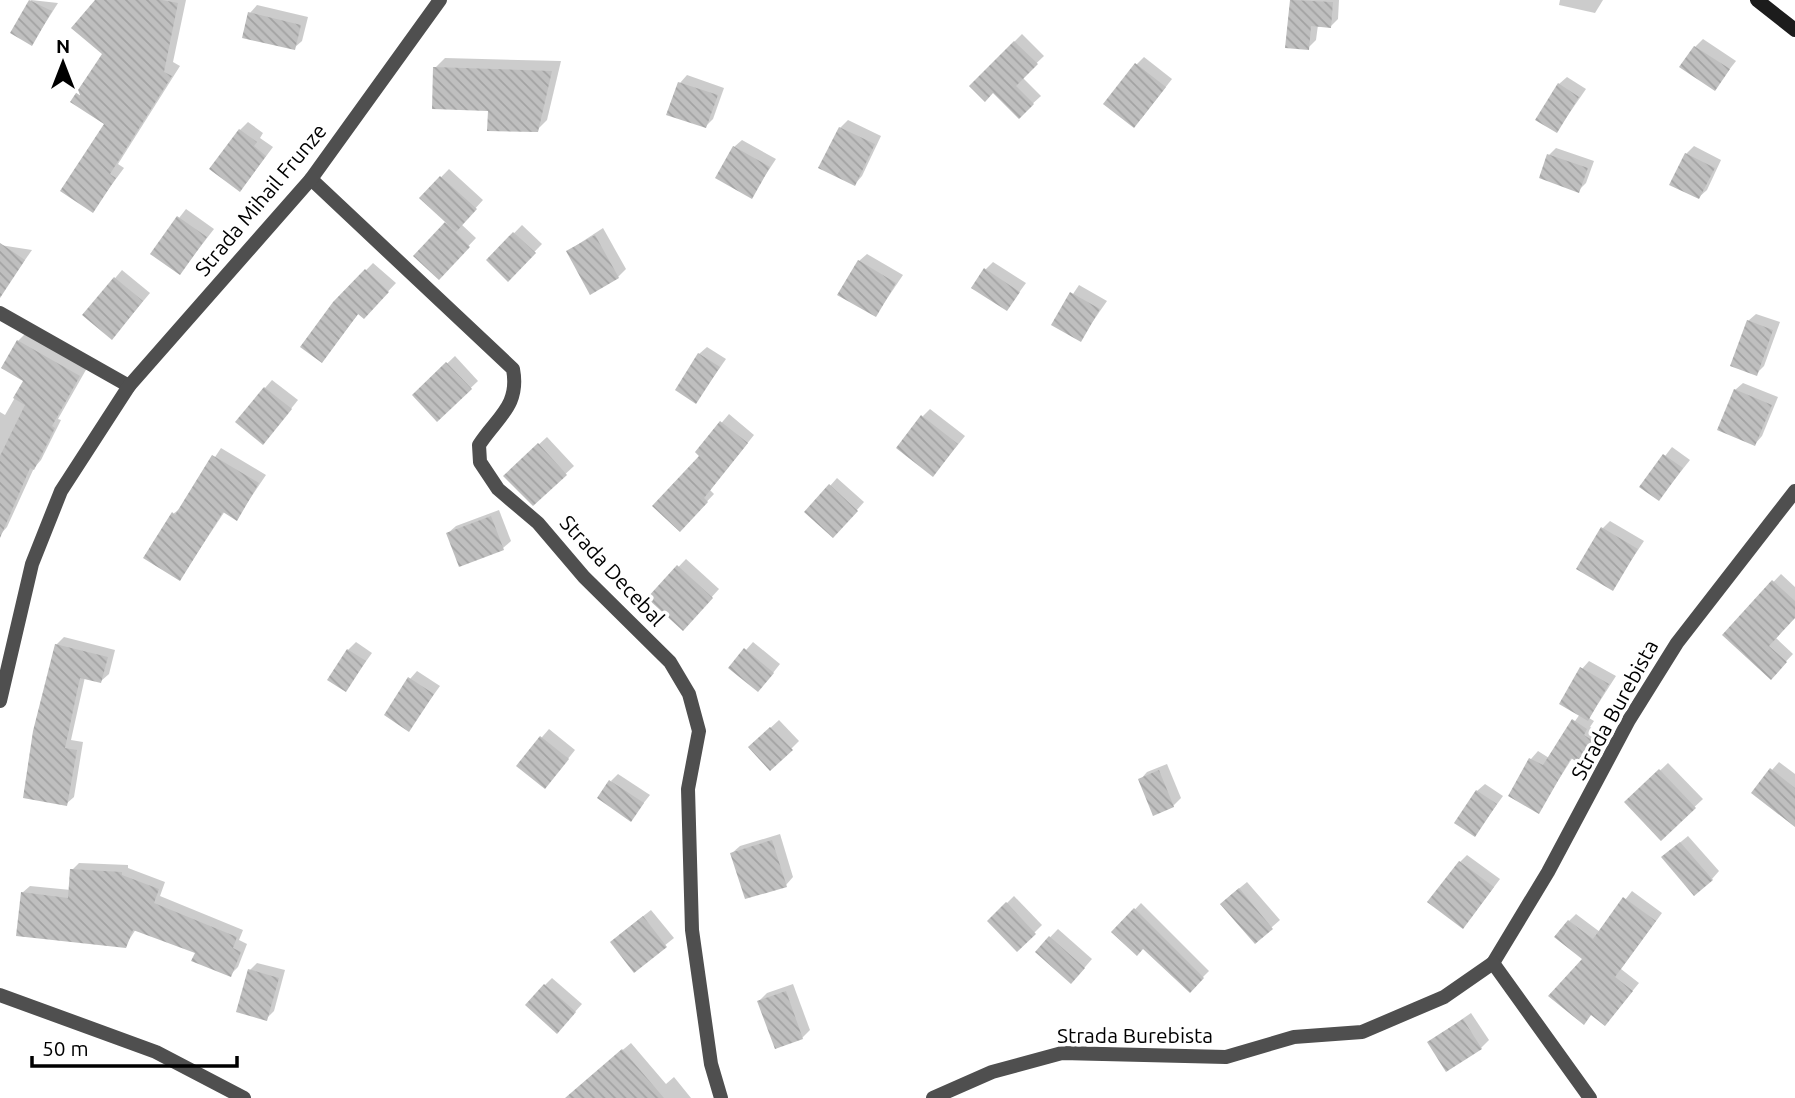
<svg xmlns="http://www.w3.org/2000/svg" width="1795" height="1098" font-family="Ubuntu,sans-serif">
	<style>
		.shadow { fill: #0003 }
		.building { fill: url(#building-back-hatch) }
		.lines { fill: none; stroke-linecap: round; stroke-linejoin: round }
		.minor { stroke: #4f4f4f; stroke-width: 14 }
		.tertiary { stroke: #4f4f4f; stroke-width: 14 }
		.secondary { stroke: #1c1c1c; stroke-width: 14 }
		.labels { text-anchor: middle; stroke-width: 7; stroke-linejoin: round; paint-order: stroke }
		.street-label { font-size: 21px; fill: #000; stroke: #fff }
	</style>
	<defs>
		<pattern id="building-back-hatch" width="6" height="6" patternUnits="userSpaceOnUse" patternTransform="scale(1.75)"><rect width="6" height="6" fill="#bfbfbf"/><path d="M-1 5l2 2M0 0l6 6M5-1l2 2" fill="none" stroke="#a2a2a2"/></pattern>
	</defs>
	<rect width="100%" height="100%" fill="#fff"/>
	<g class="shadow">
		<polygon points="31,0 58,3 32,44 12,33"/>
		<polygon points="98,0 186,0 173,62 180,66 118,164 124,168 93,210 106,123 104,53"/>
		<polygon points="1292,0 1339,0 1338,19 1330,27 1318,25 1316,40 1308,48 1287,46"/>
		<polygon points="1560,0 1603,0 1595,13 1559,5"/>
		<polygon points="257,5 308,17 302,41 294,48 250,13"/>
		<polygon points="1022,34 1044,56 1022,77 1041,96 1019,116 993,91 971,86"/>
		<polygon points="1703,39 1736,61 1715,88 1695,47"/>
		<polygon points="1144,57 1172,79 1141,119 1136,65"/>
		<polygon points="445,58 561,61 547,120 537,130 490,109 435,68"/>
		<polygon points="687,75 724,88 713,119 706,126 680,83"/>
		<polygon points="1567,77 1586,89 1557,131 1559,84"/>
		<polygon points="848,120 881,136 862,176 855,184 840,128"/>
		<polygon points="248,122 263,133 260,138 273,147 247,182 240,130"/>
		<polygon points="742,140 776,159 751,197 734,147"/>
		<polygon points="1694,146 1721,160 1707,190 1699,197 1686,154"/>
		<polygon points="1556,148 1594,161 1586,183 1578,191 1549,155"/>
		<polygon points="449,169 483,200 461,224 476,238 439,277 416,256 448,222 421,198"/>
		<polygon points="186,209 214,229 180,273 152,253"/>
		<polygon points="522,225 542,244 508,279 488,260"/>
		<polygon points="603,228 626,269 618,277 568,251"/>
		<polygon points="0,245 32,250 1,294 0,293"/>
		<polygon points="867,254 903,275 876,315 859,261"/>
		<polygon points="993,262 1026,283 1007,309 985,270"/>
		<polygon points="373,263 396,283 364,317 359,313 322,361 334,303"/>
		<polygon points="122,270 150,293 119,330 84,315"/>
		<polygon points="1079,285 1107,301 1080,340 1053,324"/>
		<polygon points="1756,314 1780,322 1764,366 1756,374 1748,321"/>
		<polygon points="26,333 87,368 58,419 61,420 41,460 34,468 7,527 0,535 0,412 5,415 25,380 18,341"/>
		<polygon points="707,347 726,359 696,402 699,354"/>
		<polygon points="455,356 478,381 438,419 414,395"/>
		<polygon points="272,380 298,400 270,435 265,388"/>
		<polygon points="1743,383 1778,397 1762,436 1755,444 1735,390"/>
		<polygon points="930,409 965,436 940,467 923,416"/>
		<polygon points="729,414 754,435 710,490 714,494 680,530 702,455 697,452"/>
		<polygon points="547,437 574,466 533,504 513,468"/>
		<polygon points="1672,447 1690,460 1659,499 1642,486"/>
		<polygon points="221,448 266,475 237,518 225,511 180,579 173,514 182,507"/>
		<polygon points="837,478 864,502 840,529 830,486"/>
		<polygon points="499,510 511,541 503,548 448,533 456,526"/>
		<polygon points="1610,521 1644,541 1612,589 1603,528"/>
		<polygon points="686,559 719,589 690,621 649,598"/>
		<polygon points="1781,574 1795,587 1795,616 1776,638 1793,654 1771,677 1724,635"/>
		<polygon points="64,637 115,650 109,674 101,681 85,677 71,740 83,742 74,797 66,804 56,645"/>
		<polygon points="356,642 372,653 346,689 348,650"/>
		<polygon points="753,642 780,664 765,683 746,650"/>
		<polygon points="1589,661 1616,676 1589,718 1594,721 1590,727 1604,736 1583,764 1573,757 1538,812 1531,759 1538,751 1549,758 1580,714 1582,669"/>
		<polygon points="417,671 440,686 409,729 410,679"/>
		<polygon points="779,720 799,741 771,769 750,747"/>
		<polygon points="549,729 575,750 552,779 518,765"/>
		<polygon points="1779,762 1795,774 1795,825 1772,770"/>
		<polygon points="1668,763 1703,799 1661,838 1627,802"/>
		<polygon points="1167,764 1181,798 1173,806 1140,780 1147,772"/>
		<polygon points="618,774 650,795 631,819 611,781"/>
		<polygon points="1485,784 1503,796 1475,835 1477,791"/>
		<polygon points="780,834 793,877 786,885 732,853 740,846"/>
		<polygon points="1688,836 1719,871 1712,879 1671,850"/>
		<polygon points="1467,855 1500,879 1470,919 1460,862"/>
		<polygon points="79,863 128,865 128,868 165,882 160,896 243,930 239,940 247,944 238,967 231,974 197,952 136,929 125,946 22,893 30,886 71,890 72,870"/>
		<polygon points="1247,882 1280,920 1255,942 1230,896"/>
		<polygon points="1632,891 1662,913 1621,969 1639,983 1612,1016 1569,921 1576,914 1600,932"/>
		<polygon points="1014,896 1042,925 1017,950 989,921"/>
		<polygon points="1141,903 1209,971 1190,990 1143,947 1114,932"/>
		<polygon points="651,910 674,938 634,970 619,935"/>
		<polygon points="1058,929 1092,959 1079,974 1037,951"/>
		<polygon points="257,963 285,970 274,1011 266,1019 250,970"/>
		<polygon points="552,978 582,1004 564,1024 545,985"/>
		<polygon points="793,984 810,1030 802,1038 759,1001 767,993"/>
		<polygon points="1471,1013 1489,1040 1481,1048 1429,1042"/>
		<polygon points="631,1043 666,1084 674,1077 691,1098 588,1098 587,1080"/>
	</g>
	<g class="building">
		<polygon points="29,0 52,11 32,46 10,33"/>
		<polygon points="95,0 162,0 178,3 164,72 172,76 110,174 116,178 93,213 60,191 104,124 70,102 102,54 71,28"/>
		<polygon points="1290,0 1333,2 1331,28 1311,26 1309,50 1285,48"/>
		<polygon points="248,12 301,25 295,50 242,38"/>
		<polygon points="1014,41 1038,64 1016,86 1034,104 1019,119 993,93 985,102 969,86"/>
		<polygon points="1694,46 1730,69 1715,91 1679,67"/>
		<polygon points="1135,63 1166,87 1134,128 1103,104"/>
		<polygon points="433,67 552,71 538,132 487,131 488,111 432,109"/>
		<polygon points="678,82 718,95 706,128 666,115"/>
		<polygon points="1558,83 1579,97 1557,133 1535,120"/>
		<polygon points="839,127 875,144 855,186 818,168"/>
		<polygon points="239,129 257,142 254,146 266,156 240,192 209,169"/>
		<polygon points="733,146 770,167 752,199 715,178"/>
		<polygon points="1685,153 1715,168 1699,199 1669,185"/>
		<polygon points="1547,154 1588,168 1579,193 1539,178"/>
		<polygon points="440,176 477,209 456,232 419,198"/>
		<polygon points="177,216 207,237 180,275 150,254"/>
		<polygon points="445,222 470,247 439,280 413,256"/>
		<polygon points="513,232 536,253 508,282 486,260"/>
		<polygon points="595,235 619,278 590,295 566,251"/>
		<polygon points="0,243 25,260 0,298"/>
		<polygon points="858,260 896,283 876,317 837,295"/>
		<polygon points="984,268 1020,292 1007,311 971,288"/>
		<polygon points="365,269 389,292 364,319 358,314 322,363 300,347 333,302"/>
		<polygon points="114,277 143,301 112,340 82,315"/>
		<polygon points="1070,292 1100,309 1081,342 1051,325"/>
		<polygon points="1747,320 1773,330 1757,376 1730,366"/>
		<polygon points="17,340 80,376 52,426 55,428 34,470 30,468 0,538 0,456 25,405 13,398 23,381 1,368"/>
		<polygon points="698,353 720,367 696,404 675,390"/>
		<polygon points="446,362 472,389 437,422 412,395"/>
		<polygon points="264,387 292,409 263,445 235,422"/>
		<polygon points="1734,389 1772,405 1755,446 1717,430"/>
		<polygon points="921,415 958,444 933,477 896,448"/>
		<polygon points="720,421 748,443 704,498 708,502 680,532 652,506 699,456 695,452"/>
		<polygon points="538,443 567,475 533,506 503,476"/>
		<polygon points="1663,454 1683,468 1659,501 1639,487"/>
		<polygon points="212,455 259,483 237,521 223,512 180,581 143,558 172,512 175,515"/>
		<polygon points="829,484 858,511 833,538 804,512"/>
		<polygon points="491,516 504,550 459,567 446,533"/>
		<polygon points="1601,527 1638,549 1613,591 1576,569"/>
		<polygon points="677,565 713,598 683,631 647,598"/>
		<polygon points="1772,580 1795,601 1795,618 1769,646 1787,662 1771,680 1722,635"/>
		<polygon points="55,644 108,657 101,683 80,678 65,748 77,750 67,806 23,798 33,731"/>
		<polygon points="744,648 774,673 758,692 728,668"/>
		<polygon points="347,649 366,661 346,692 327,680"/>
		<polygon points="1580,667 1609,684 1588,721 1559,704"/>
		<polygon points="408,677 434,694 409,732 384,715"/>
		<polygon points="1572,719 1587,729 1584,735 1598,744 1583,766 1571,758 1539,814 1508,796 1529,758 1543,765"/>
		<polygon points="770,727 793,750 770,771 748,747"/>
		<polygon points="540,736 569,759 545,789 516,766"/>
		<polygon points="1770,768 1795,788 1795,827 1751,793"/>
		<polygon points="1659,769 1696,808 1661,841 1624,802"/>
		<polygon points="1159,770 1174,807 1153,816 1138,779"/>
		<polygon points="609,780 644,803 631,822 597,798"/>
		<polygon points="1476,790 1497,804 1475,837 1454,823"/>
		<polygon points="772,840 787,887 745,899 730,853"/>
		<polygon points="1680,842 1713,880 1694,896 1661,857"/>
		<polygon points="1459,861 1494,887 1463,929 1427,902"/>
		<polygon points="70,869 122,872 122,875 159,889 154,903 237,937 233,948 241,952 231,977 191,961 195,953 133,930 126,948 16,936 21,892 68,898"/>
		<polygon points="1239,888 1273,929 1255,944 1220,904"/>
		<polygon points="1623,897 1656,921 1615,977 1633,991 1605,1026 1591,1015 1584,1025 1548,996 1582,959 1554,937 1568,920 1593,939"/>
		<polygon points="1006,902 1036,934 1017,952 987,921"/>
		<polygon points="1134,908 1204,978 1190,993 1143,949 1137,956 1111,932"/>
		<polygon points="643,916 667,947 634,973 610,942"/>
		<polygon points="1049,936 1085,968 1071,984 1035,952"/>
		<polygon points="248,969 279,978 267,1021 236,1012"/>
		<polygon points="544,984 576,1012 557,1034 525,1005"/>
		<polygon points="786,991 803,1039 775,1049 757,1001"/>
		<polygon points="1463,1019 1482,1049 1446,1072 1427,1042"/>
		<polygon points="622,1049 664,1098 565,1098"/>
	</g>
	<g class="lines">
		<g class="minor">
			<path d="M311,179L513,369C520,406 497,417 479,445L480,462L498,489L538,523L584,577L670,662L689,694L699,731L688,789L692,930L711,1064L721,1098"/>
			<polyline points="0,313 129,386"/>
			<polyline points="1493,963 1548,872 1629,720 1677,643 1795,491"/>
			<polyline points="0,995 156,1052 244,1098"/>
			<polyline points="933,1098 992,1072 1062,1053 1226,1057 1294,1037 1362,1032 1444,997 1493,963 1590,1098"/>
		</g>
		<polyline class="tertiary" points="0,701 32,564 61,491 129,386 311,179 440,0"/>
		<polyline class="secondary" points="1757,0 1795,30"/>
	</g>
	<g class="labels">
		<g class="street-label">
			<text transform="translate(261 200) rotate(-50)" y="7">Strada Mihail Frunze</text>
			<text transform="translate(612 571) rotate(47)" y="7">Strada Decebal</text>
			<text transform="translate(1615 710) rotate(-61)" y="7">Strada Burebista</text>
			<text x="1135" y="1043">Strada Burebista</text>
		</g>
	</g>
	<g transform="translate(63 63)" stroke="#ffffff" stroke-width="5" paint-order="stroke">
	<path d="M0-5L12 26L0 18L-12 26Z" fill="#000000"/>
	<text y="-10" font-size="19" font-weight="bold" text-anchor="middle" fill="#000000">N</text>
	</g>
	<path d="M32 1056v10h205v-10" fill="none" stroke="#000000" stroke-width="3.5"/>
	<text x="42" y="1056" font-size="21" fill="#000000" stroke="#ffffff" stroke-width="5" paint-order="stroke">50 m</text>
</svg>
